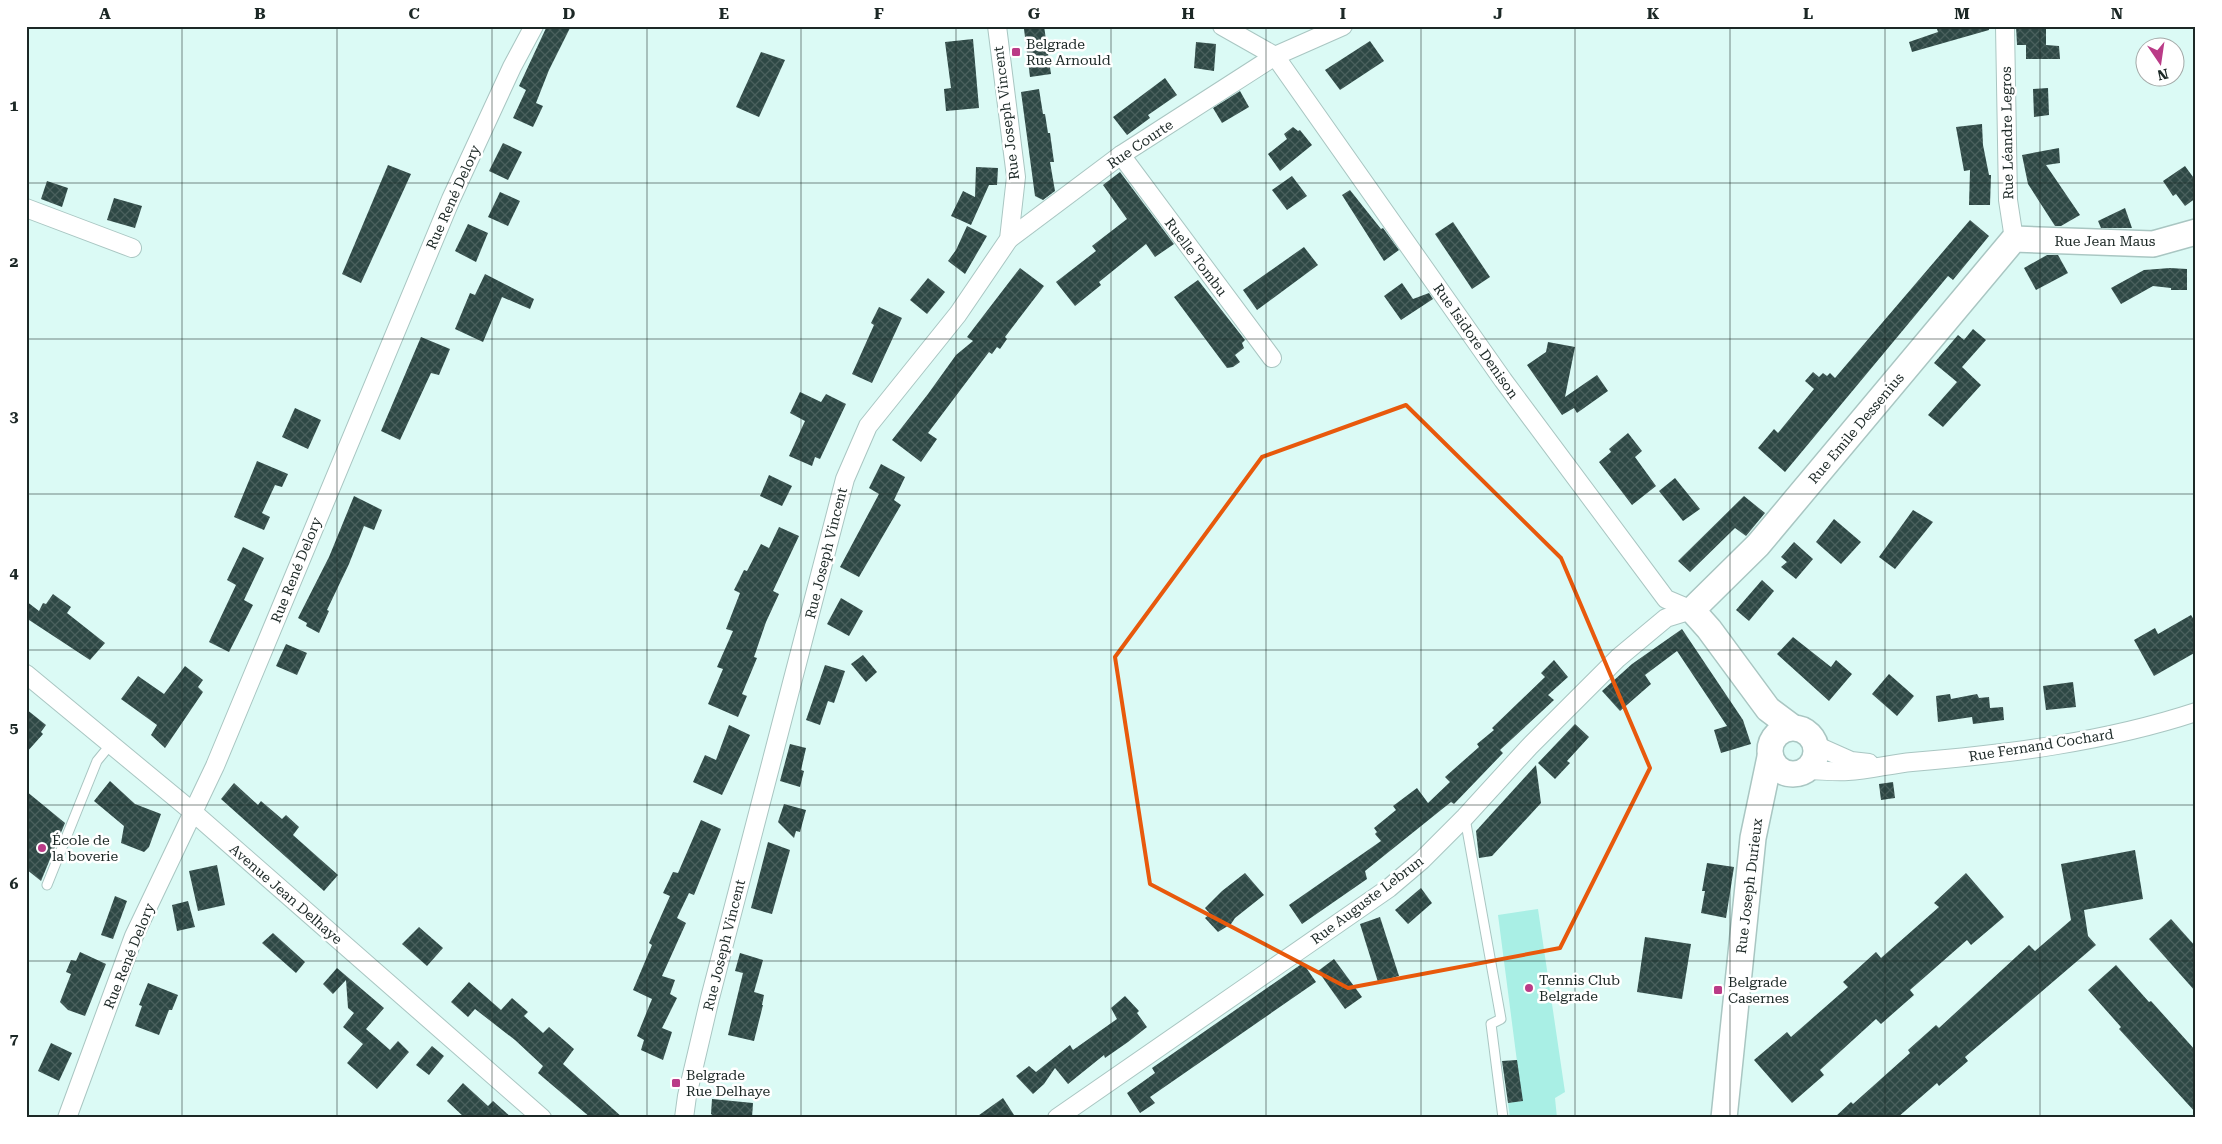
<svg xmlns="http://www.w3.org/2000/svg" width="2222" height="1144" font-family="'Roboto Serif',serif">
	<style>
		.garden { fill: #a9efe5 }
		.building { fill: url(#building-cross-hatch) }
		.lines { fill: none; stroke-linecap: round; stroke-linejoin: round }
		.lane-casing { stroke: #a9c6c2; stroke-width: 11 }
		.street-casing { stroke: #a9c6c2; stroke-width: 20 }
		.secondary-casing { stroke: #a9c6c2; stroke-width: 28 }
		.lane { stroke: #fff; stroke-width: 9 }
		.street { stroke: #fff; stroke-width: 18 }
		.secondary { stroke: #fff; stroke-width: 25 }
		.marked { fill: none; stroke: #e8590c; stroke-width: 4; stroke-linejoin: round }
		.grid { fill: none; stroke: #1c2826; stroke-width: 1; stroke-opacity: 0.55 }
		.poi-dot { fill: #ba3b87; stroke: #fff; stroke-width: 2 }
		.labels { text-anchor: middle; stroke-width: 5; stroke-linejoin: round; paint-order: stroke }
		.poi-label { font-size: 14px; fill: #1c2826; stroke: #fff; text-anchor: start }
		.street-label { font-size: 14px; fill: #1c2826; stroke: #fff }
		.neatline { fill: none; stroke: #1c2826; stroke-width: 2 }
		.grid-label { font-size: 16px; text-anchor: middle; font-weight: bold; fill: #1c2826 }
	</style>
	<defs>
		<pattern id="building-cross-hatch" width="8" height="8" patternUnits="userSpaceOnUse" patternTransform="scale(1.25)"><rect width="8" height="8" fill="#2e4845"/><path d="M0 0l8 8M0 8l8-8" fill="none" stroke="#4a605d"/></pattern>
	</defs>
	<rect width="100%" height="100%" fill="#dbfaf5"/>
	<polygon class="garden" points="1538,909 1565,1092 1555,1098 1557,1118 1510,1118 1508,1103 1522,1100 1498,915"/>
	<g class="building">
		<polygon points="547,26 571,26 549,70 536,103 543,106 533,127 513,118 526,90 519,86"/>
		<polygon points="1044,26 1051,74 1030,77 1024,29"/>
		<polygon points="1936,26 1989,26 1989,30 1912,52 1909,42 1938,32"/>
		<polygon points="2016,26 2046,26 2046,45 2059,46 2060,59 2026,59 2026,45 2017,45"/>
		<polygon points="973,39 979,108 946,111 944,89 951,88 945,42"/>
		<polygon points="1370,41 1384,61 1340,90 1325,70"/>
		<polygon points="1196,42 1216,44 1214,71 1194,68"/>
		<polygon points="761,52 785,60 759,117 736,107"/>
		<polygon points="1165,78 1177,95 1148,115 1150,118 1127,135 1113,117"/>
		<polygon points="2048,88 2049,115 2034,117 2033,89"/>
		<polygon points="1039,89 1043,114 1045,114 1048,133 1050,133 1054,162 1050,162 1055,191 1043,200 1035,196 1021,92"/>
		<polygon points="1240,91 1249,107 1222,123 1213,108"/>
		<polygon points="1982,124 1983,145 1989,175 1991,175 1990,205 1969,205 1970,170 1964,171 1956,127"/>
		<polygon points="1293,127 1298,131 1300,130 1312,145 1280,171 1268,154 1287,139 1284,134"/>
		<polygon points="503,143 522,152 508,180 489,171"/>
		<polygon points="2059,148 2060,163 2046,165 2080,215 2061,226 2055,226 2028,184 2022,155"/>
		<polygon points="388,165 411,174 361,283 342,274"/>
		<polygon points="2185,166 2196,181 2196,198 2185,206 2176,194 2173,196 2163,181"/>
		<polygon points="976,167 998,168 997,185 989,185 971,225 951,216 963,191 975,197"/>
		<polygon points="1120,172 1174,244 1155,257 1146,244 1099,282 1101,285 1075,306 1056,282 1096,251 1092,246 1127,219 1103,185"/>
		<polygon points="1292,176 1307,196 1287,210 1272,190"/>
		<polygon points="47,181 68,188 62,207 41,199"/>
		<polygon points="1350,190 1381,229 1383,228 1399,250 1384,261 1342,195"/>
		<polygon points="500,192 520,201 508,226 488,217"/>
		<polygon points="114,198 142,206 135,228 107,220"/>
		<polygon points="2125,208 2132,228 2101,228 2098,221"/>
		<polygon points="1970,220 1989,236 1953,280 1948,276 1785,472 1758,448 1774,429 1778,433 1814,389 1805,381 1813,372 1819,377 1823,373 1827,376 1830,373 1835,378"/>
		<polygon points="1453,222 1490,277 1472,289 1435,234"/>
		<polygon points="468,224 488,233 476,262 455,251"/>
		<polygon points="967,226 987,236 965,274 948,261 956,250"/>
		<polygon points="1304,247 1318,265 1257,310 1243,290"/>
		<polygon points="2047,255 2058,255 2068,273 2036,290 2024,268"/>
		<polygon points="1020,268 1044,286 1005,337 1007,339 1000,349 997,347 992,354 989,352 928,433 937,439 921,462 892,440 928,394 956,355 973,341 967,337"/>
		<polygon points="2170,268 2187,269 2187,290 2171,290 2171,288 2153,286 2121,304 2111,288 2144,270"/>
		<polygon points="485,274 534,299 530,309 502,297 483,342 455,329 470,293 475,295"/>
		<polygon points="928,278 945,292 927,314 910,300"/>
		<polygon points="1198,280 1245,340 1242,343 1244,348 1235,355 1240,362 1233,367 1227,368 1174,297"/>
		<polygon points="1402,283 1413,299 1429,293 1433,299 1401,320 1384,296"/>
		<polygon points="879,307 902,318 872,383 852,374 874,325 871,323"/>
		<polygon points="1973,329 1986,340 1962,367 1981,385 1943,427 1928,415 1957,382 1934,363 1958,335 1964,340"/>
		<polygon points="421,337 450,349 439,375 431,373 400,440 381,431"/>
		<polygon points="1548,342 1575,347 1565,397 1597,375 1608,391 1577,413 1574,408 1562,415 1527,365 1546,352"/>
		<polygon points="800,392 821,402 826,394 846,404 820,459 815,457 812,466 789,456 805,421 790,413"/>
		<polygon points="295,408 321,420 308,449 282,437"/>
		<polygon points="1628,433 1642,451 1635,457 1656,486 1632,505 1599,462 1611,452 1609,449"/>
		<polygon points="257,461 288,474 282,487 275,485 269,498 262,513 270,517 264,530 234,517"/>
		<polygon points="881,464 905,477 894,500 901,505 859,577 840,567 879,494 869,488"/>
		<polygon points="769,475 792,486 782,506 760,496"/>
		<polygon points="1675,478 1700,509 1683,521 1659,491"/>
		<polygon points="354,496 382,510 374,530 364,526 349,564 327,610 329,611 319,633 306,626 307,623 298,618 329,557"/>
		<polygon points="1744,496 1765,513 1746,536 1735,528 1690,572 1678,561"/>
		<polygon points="1913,510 1933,522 1895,569 1879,557"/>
		<polygon points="1834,519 1861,542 1841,564 1816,542"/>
		<polygon points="779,527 799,536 773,591 779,594 766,622 754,657 757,658 742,694 747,696 738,717 708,704 723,669 717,667 733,631 726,629 740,593 734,590 744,570 747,571 761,544 769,548"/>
		<polygon points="1794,542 1813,559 1796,579 1781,567 1787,562 1781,557"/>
		<polygon points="243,547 264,558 244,600 253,605 229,652 209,642 236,585 227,580"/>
		<polygon points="1762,580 1774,591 1749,621 1736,610"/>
		<polygon points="53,594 71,607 67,613 105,643 90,660 26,618 26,601 39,611 43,603 46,604"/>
		<polygon points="841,598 863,611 849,636 827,624"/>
		<polygon points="2191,615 2196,623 2196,652 2154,676 2134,640 2155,628 2158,634"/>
		<polygon points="1682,629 1743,720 1751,744 1721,753 1714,730 1727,726 1677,651 1645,675 1651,684 1620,711 1602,691 1632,664"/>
		<polygon points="1793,637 1831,667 1836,660 1852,674 1829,701 1777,654"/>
		<polygon points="286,644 307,653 297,675 276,666"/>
		<polygon points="863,655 877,672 866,682 851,664"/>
		<polygon points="1554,660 1568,677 1548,695 1554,700 1500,750 1503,753 1454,804 1451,802 1365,871 1367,879 1302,924 1289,905 1381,841 1375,834 1377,832 1374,828 1396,810 1393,806 1417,788 1428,803 1450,782 1445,777 1479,747 1477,744 1494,730 1492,728 1545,677 1541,673"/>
		<polygon points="825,665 845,671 834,703 828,701 820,725 806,720"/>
		<polygon points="185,666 203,680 198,687 203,692 165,748 151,735 157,725 121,699 138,676 164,694"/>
		<polygon points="1889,674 1914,696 1897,716 1872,694"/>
		<polygon points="2073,682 2076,707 2046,710 2043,686"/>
		<polygon points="1950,694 1951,699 1977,694 1979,698 1989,697 1990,708 2003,707 2004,720 1973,724 1972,717 1938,722 1936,696"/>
		<polygon points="26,709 46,725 41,732 43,734 26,753"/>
		<polygon points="1575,724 1589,737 1567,761 1570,763 1555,779 1538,763"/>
		<polygon points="729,725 750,735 722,795 693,782 705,755 716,760"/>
		<polygon points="790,744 806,748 801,770 804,771 800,787 780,781"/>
		<polygon points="1536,765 1541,803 1492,856 1479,858 1476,831"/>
		<polygon points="110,781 135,804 161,814 149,847 144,852 121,843 124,826 94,801"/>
		<polygon points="1893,782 1895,798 1881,800 1879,784"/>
		<polygon points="234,783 258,805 261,801 282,819 286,815 299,827 293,835 338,875 324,891 221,799"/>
		<polygon points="26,791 65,823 41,881 26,869"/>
		<polygon points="784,804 806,810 800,832 796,831 794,838 778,822"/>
		<polygon points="701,820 721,829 694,895 689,893 677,918 686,923 662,976 675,980 670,994 677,998 662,1028 672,1032 663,1060 641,1050 644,1040 637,1036 652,999 633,990 652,945 649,943 670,896 663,893 673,872 678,873"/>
		<polygon points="768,842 790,850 772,914 751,908"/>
		<polygon points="2135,850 2143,899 2084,910 2088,936 2096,945 1965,1057 1968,1061 1939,1086 1937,1083 1897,1118 1834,1118 1851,1102 1853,1104 1910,1053 1908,1050 1936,1025 1939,1028 2029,945 2035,951 2071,920 2061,864"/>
		<polygon points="1707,863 1734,867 1726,918 1701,913 1705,891 1702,891"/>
		<polygon points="217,865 225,905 198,911 189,871"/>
		<polygon points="1245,873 1264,895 1235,918 1231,924 1218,932 1205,918 1210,914 1205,908 1222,891"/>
		<polygon points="1966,873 2004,917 1971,945 1967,940 1910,990 1914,995 1881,1024 1876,1019 1820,1070 1824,1075 1792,1103 1754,1060 1787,1032 1791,1037 1848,987 1843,982 1876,952 1881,958 1939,907 1934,903"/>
		<polygon points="1421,888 1432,903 1408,924 1395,910"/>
		<polygon points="115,896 127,901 113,939 101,935"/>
		<polygon points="188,901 195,927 177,931 172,905"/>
		<polygon points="1380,917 1399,976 1378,982 1360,924"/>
		<polygon points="2171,919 2196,947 2196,992 2149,939"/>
		<polygon points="419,927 443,948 427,966 402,944"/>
		<polygon points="273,933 305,962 296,973 262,943"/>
		<polygon points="1645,937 1691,944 1682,999 1637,992"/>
		<polygon points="80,952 106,964 85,1016 68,1010 60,1002 71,974 66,972 71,960 76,961"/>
		<polygon points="740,953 763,960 754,992 764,995 762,1005 763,1005 754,1041 728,1035 743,973 735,971"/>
		<polygon points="1334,959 1362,997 1345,1009 1318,971"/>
		<polygon points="1303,963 1316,982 1150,1097 1155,1103 1140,1113 1127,1093 1155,1073 1152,1068"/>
		<polygon points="2116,965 2149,1002 2151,1001 2196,1051 2196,1113 2119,1029 2121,1027 2088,990"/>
		<polygon points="337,968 384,1008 366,1029 390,1050 398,1041 409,1052 377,1089 347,1063 363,1044 343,1027 354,1013 348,1008 346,980 333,994 323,984"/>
		<polygon points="469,982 501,1010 512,998 528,1012 524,1016 543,1033 549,1027 574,1049 563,1064 623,1118 591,1118 538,1073 543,1066 515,1040 475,1009 468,1017 451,1002"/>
		<polygon points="148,983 178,995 172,1010 169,1010 159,1035 135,1026 142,1006 139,1005"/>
		<polygon points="1125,996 1139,1011 1137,1013 1147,1027 1128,1042 1105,1058 1104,1055 1068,1084 1055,1068 1044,1084 1033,1094 1016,1076 1029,1066 1036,1072 1070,1045 1073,1050 1117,1019 1111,1008"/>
		<polygon points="51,1043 72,1053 59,1081 38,1071"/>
		<polygon points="432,1046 444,1056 429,1075 416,1065"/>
		<polygon points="1517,1060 1523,1101 1508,1103 1502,1061"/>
		<polygon points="463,1083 488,1106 493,1101 512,1118 465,1118 447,1101"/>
		<polygon points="1003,1098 1016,1118 975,1118"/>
		<polygon points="712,1099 753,1103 752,1118 717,1118 711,1114"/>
	</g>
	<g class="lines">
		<g class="lane-casing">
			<g id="lane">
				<polyline points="1465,818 1501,1019 1491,1024 1503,1118"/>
				<polyline points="47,885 97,761 111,744"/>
			</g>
		</g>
		<g class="street-casing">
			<g id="street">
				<polyline points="1222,26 1275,56 1503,380 1666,599 1692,610"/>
				<polyline points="2005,26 2008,200 2014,239"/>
				<polyline points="1121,155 1272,358"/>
				<polyline points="26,208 132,248"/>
				<polyline points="1009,239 1121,155 1275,56 1343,26"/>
				<polyline points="26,674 194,813 542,1118"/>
				<polyline points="1815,745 1851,761 1869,763"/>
				<path d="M1806,770C1820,770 1834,772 1848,771C1869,770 1891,764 1912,762C2007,754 2105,742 2196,712"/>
				<polyline points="67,1118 134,936 215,766 451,199 512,67 534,26"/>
				<polyline points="684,1118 687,1096 710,998 845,479 868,426 958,314 1009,239 1016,177 997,26"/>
				<polyline points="1057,1118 1389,888 1422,860 1465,817 1529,747 1618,658 1666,618 1692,610"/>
			</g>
		</g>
		<g class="secondary-casing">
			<g id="secondary">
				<polyline points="1792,727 1768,709 1709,629 1692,610 1758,545 2014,239 2153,244 2196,232"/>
				<circle cx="1793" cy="751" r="23"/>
				<polyline points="1724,1118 1753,838 1770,757"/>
			</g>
		</g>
		<use href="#lane" class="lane"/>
		<use href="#street" class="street"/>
		<use href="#secondary" class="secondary"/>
	</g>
	<path class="marked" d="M1406,405L1561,558L1650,768L1560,948L1348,988L1150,884L1115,657L1262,457Z"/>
	<path class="grid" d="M182,26V1118M337,26V1118M492,26V1118M647,26V1118M801,26V1118M956,26V1118M1111,26V1118M1266,26V1118M1421,26V1118M1575,26V1118M1730,26V1118M1885,26V1118M2040,26V1118M26,183H2196M26,339H2196M26,494H2196M26,650H2196M26,805H2196M26,961H2196"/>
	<g class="poi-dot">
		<rect x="1011" y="47" width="10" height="10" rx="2.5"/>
		<circle cx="42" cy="848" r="5"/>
		<circle cx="1529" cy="988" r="5"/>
		<rect x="1713" y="985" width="10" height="10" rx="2.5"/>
		<rect x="671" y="1078" width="10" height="10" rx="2.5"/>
	</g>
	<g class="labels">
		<g class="poi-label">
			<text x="1026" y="49">Belgrade<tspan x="1026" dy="16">Rue Arnould</tspan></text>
			<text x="52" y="845">École de<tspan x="52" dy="16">la boverie</tspan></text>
			<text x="1539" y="985">Tennis Club<tspan x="1539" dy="16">Belgrade</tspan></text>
			<text x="1728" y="987">Belgrade<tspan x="1728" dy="16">Casernes</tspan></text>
			<text x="686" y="1080">Belgrade<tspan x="686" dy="16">Rue Delhaye</tspan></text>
		</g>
		<g class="street-label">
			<text transform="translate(1006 113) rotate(-97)" y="5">Rue Joseph Vincent</text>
			<text transform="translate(2007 133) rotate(-91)" y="5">Rue Léandre Legros</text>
			<text transform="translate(1140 144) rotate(-34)" y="5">Rue Courte</text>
			<text transform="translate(453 197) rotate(-66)" y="5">Rue René Delory</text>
			<text x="2105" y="246">Rue Jean Maus</text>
			<text transform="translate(1196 257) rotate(53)" y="5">Ruelle Tombu</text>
			<text transform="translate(1476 341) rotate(55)" y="5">Rue Isidore Denison</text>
			<text transform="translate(1856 428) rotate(-50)" y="5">Rue Emile Dessenius</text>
			<text transform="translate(826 553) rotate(-76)" y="5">Rue Joseph Vincent</text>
			<text transform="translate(296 570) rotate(-68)" y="5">Rue René Delory</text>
			<text transform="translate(2041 745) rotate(-9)" y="5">Rue Fernand Cochard</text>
			<text transform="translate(1749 886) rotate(-83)" y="5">Rue Joseph Durieux</text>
			<text transform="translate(286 894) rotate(41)" y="5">Avenue Jean Delhaye</text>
			<text transform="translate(1367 900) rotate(-37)" y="5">Rue Auguste Lebrun</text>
			<text transform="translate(724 945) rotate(-76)" y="5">Rue Joseph Vincent</text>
			<text transform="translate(129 956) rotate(-68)" y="5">Rue René Delory</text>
		</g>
	</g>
	<rect width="2222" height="1144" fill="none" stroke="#ffffff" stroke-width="55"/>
	<g transform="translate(2160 62) rotate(167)"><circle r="24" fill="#ffffff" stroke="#a4a9a8"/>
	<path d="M0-4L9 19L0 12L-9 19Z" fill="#ba3b87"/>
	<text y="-8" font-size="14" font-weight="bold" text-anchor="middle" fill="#1c2826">N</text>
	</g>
	<rect x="28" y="28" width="2166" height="1088" class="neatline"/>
	<g class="grid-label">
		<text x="105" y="19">A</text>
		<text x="260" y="19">B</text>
		<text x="414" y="19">C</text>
		<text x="569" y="19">D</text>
		<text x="724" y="19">E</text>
		<text x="879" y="19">F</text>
		<text x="1034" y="19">G</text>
		<text x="1188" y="19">H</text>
		<text x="1343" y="19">I</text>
		<text x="1498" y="19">J</text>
		<text x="1653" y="19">K</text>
		<text x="1808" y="19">L</text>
		<text x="1962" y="19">M</text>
		<text x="2117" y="19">N</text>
		<text x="14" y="111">1</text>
		<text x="14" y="267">2</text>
		<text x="14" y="422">3</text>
		<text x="14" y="578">4</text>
		<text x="14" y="733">5</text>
		<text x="14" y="889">6</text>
		<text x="14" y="1044">7</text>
	</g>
</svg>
